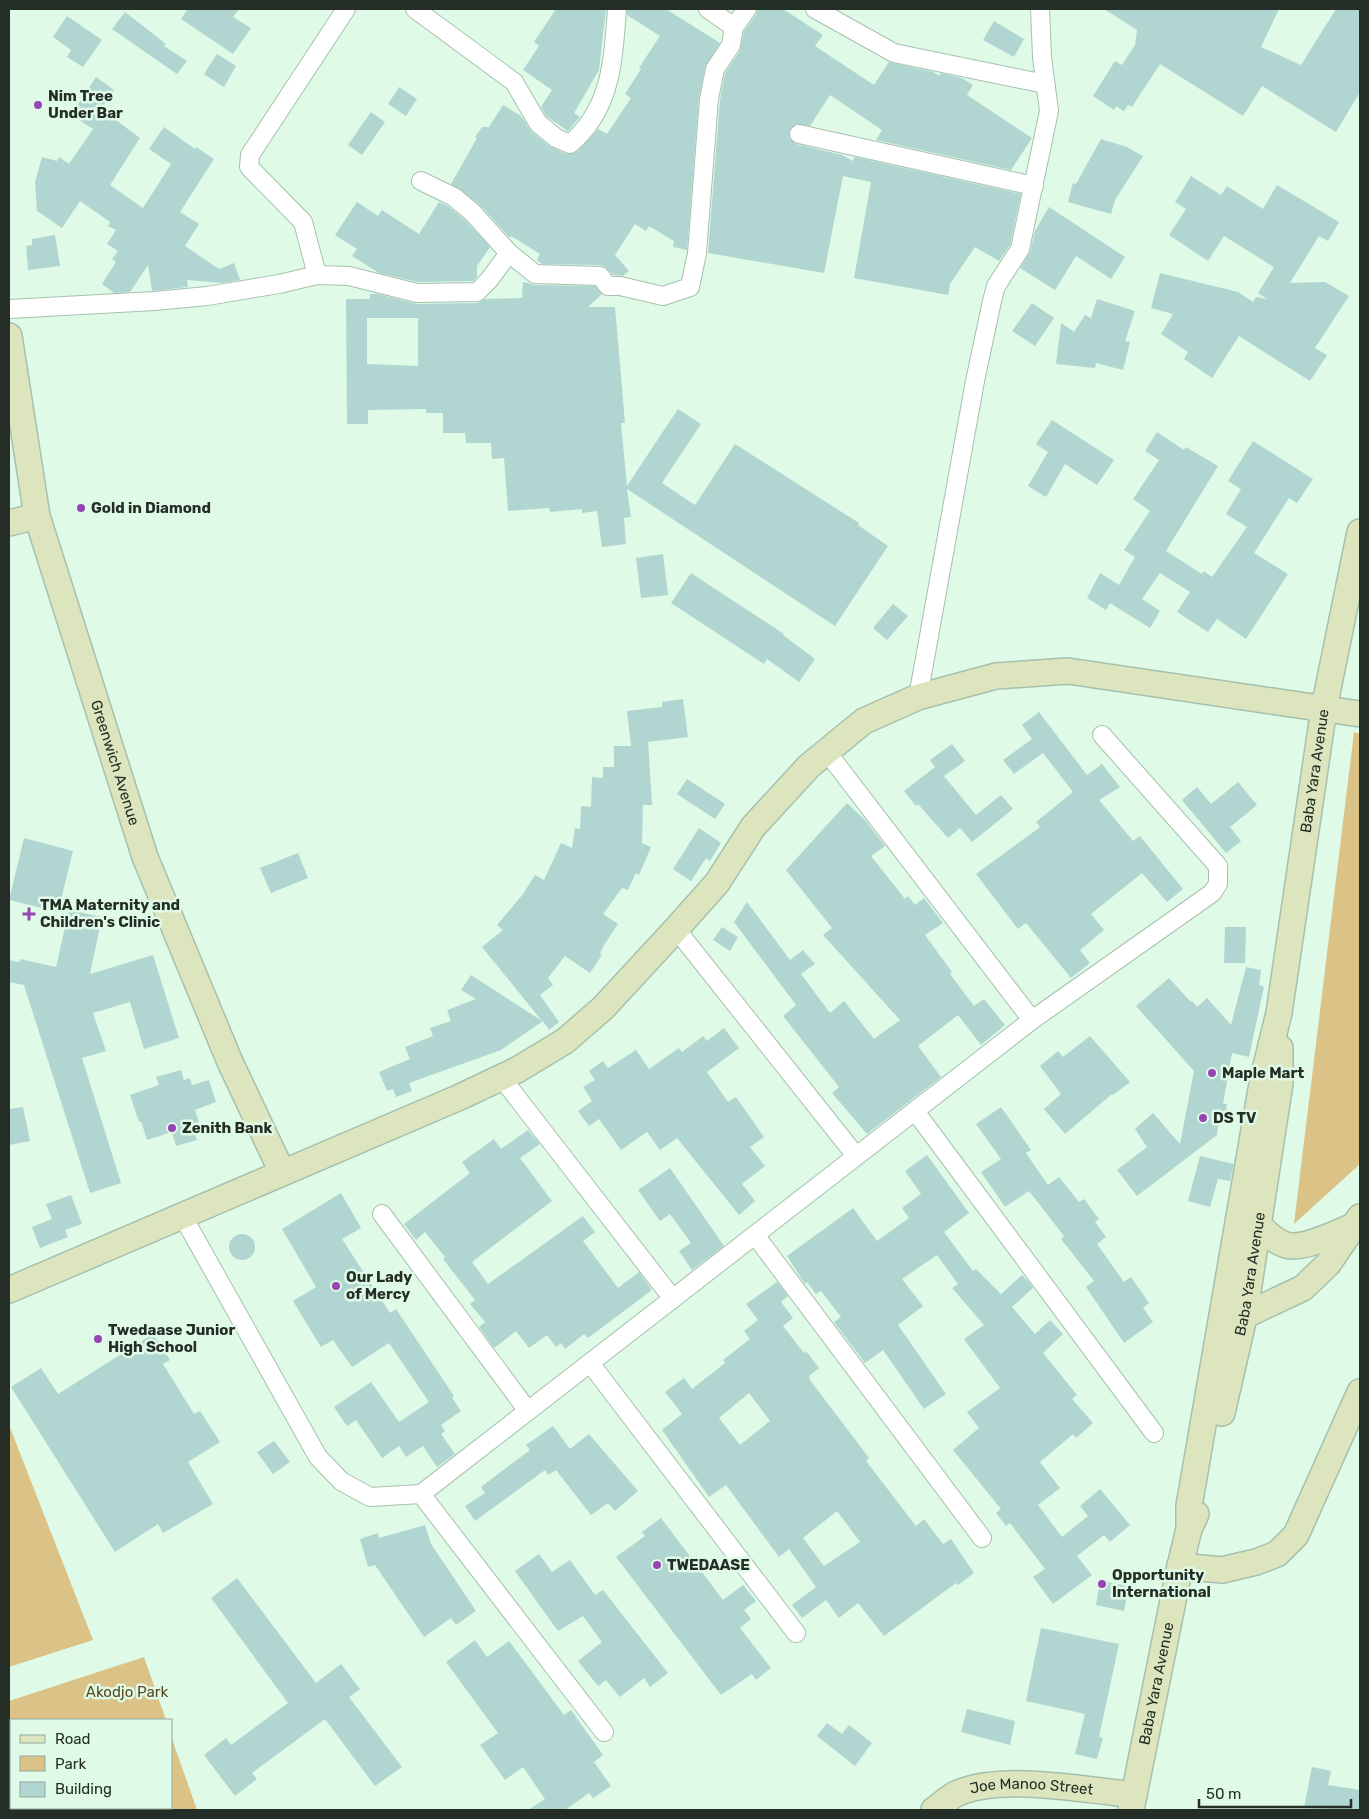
<svg xmlns="http://www.w3.org/2000/svg" width="1369" height="1819" font-family="Rubik,sans-serif">
	<style>
		.green { fill: #dbc287 }
		.building { fill: #b1d6d1; fill-rule: evenodd }
		.lines { fill: none; stroke-linecap: round; stroke-linejoin: round }
		.street-casing { stroke: #a6c0ad; stroke-width: 20 }
		.secondary-casing { stroke: #a6c0ad; stroke-width: 28 }
		.street { stroke: #fff; stroke-width: 18 }
		.secondary { stroke: #dde5be; stroke-width: 25 }
		.poi-dot { fill: #9645b4; stroke: #dffae6; stroke-width: 2 }
		.labels { text-anchor: middle; stroke-width: 5; stroke-linejoin: round; paint-order: stroke }
		.poi-label { font-size: 15px; font-weight: bold; fill: #242e26; stroke: #dffae6; text-anchor: start }
		.street-label { font-size: 15px; fill: #242e26; stroke: #dffae6 }
		.park-label { font-size: 15px; fill: #5a4a23; stroke: #dffae6 }
	</style>
	<rect width="100%" height="100%" fill="#dffae6"/>
	<g class="green">
		<polygon points="1354,732 1360,734 1360,1164 1294,1224"/>
		<polygon points="9,1425 93,1640 9,1667"/>
		<polygon points="144,1657 166,1720 11,1720 11,1808 171,1808 171,1736 197,1810 9,1810 9,1701"/>
	</g>
	<g class="building">
		<polygon points="188,9 239,9 233,17 251,28 233,54 181,19"/>
		<polygon points="556,9 606,9 599,70 574,113 580,117 568,131 546,116 541,107 552,90 523,70 539,46 534,42"/>
		<polygon points="627,9 666,9 720,43 705,67 699,97 687,250 673,247 674,241 649,226 646,231 635,224 615,255 629,271 623,276 613,275 605,267 600,265 542,264 537,260 540,254 511,236 510,238 480,205 451,184 477,138 475,137 482,127 489,127 503,105 521,116 531,131 549,146 566,154 571,154 578,151 598,129 607,134 631,98 625,94 641,69 639,68 660,36 627,15"/>
		<polygon points="757,9 783,9 823,35 815,46 874,85 889,62 933,72 939,76 941,73 962,78 973,85 967,95 1032,138 1011,170 876,140 882,130 830,95 810,126 796,124 789,131 789,138 796,144 842,155 853,161 855,157 1021,194 1010,245 999,261 975,247 950,284 948,295 854,278 871,182 843,176 824,273 708,253 720,100 725,73 740,51 744,31 756,15"/>
		<polygon points="1104,9 1279,9 1261,47 1301,65 1336,9 1360,9 1360,92 1336,132 1262,86 1243,116 1160,64 1132,107 1128,105 1124,111 1116,106 1114,110 1093,96 1115,61 1122,65 1135,45 1137,30"/>
		<polygon points="125,12 166,44 164,46 187,61 177,74 112,29"/>
		<polygon points="67,16 102,40 83,67 67,57 71,50 53,37"/>
		<polygon points="994,21 1024,39 1014,57 983,40"/>
		<polygon points="217,54 236,66 224,87 204,74"/>
		<polygon points="96,77 114,90 101,109 140,138 110,185 143,208 171,164 149,149 164,127 195,149 196,147 214,159 180,212 199,224 185,246 219,269 234,263 240,280 222,283 187,280 188,287 152,291 148,265 130,292 114,293 102,284 116,262 112,259 118,251 107,244 116,230 108,226 110,222 80,201 62,228 37,211 35,182 42,157 57,161 59,157 69,164 93,129 71,115"/>
		<polygon points="399,87 417,99 406,116 388,104"/>
		<polygon points="371,112 385,122 362,155 348,145"/>
		<polygon points="1101,139 1127,147 1143,156 1115,200 1111,214 1068,202 1073,183 1076,184"/>
		<polygon points="1191,176 1221,195 1227,186 1263,209 1277,185 1339,222 1328,241 1319,236 1290,283 1325,282 1349,296 1315,348 1327,355 1310,381 1239,336 1212,378 1184,359 1188,352 1161,334 1173,314 1151,308 1160,273 1238,292 1253,302 1256,297 1267,299 1258,293 1274,267 1224,236 1208,261 1169,235 1186,209 1175,202"/>
		<polygon points="357,202 378,216 382,210 419,234 439,202 448,206 466,221 490,247 477,266 477,277 473,281 418,282 379,273 352,256 357,249 335,235"/>
		<polygon points="1049,207 1125,257 1111,279 1076,256 1055,290 1020,268 1030,252 1035,231"/>
		<polygon points="55,235 60,266 28,270 26,246 32,245 32,239"/>
		<path d="M523,282L535,285L595,286L602,294L588,307H615L625,423H621L627,486L678,409L701,424L662,483L695,505L735,444L859,523L858,525L888,546L835,626L627,489L631,517L624,518L626,544L602,547L597,511L582,513V509L550,512L549,508L508,511L504,458L492,459L491,443H466L465,433H443V413H426V409L368,410V424H347L346,299H370V294H378L417,304L477,303L485,299L522,298ZM367,318H418V366L367,364Z"/>
		<polygon points="1097,299 1135,311 1125,341 1130,342 1123,370 1096,363 1095,368 1056,364 1061,323 1074,332 1085,315 1091,318"/>
		<polygon points="1032,303 1054,318 1035,346 1012,331"/>
		<polygon points="1052,420 1114,460 1097,485 1065,464 1046,497 1028,486 1048,452 1036,444"/>
		<polygon points="1157,432 1184,450 1186,447 1218,466 1166,551 1202,574 1204,571 1212,577 1247,527 1226,514 1241,489 1228,481 1253,441 1313,479 1297,503 1289,498 1254,553 1288,574 1246,639 1217,619 1208,632 1177,612 1190,592 1160,573 1142,599 1160,611 1150,628 1110,603 1106,610 1087,598 1100,573 1119,585 1135,557 1124,550 1150,511 1133,499 1159,460 1145,451"/>
		<polygon points="663,554 668,595 641,598 636,558"/>
		<polygon points="691,573 784,634 783,635 815,659 799,682 767,659 764,664 671,603"/>
		<polygon points="893,604 908,616 887,640 873,628"/>
		<polygon points="683,699 688,737 648,742 652,805 643,805 642,843 651,847 639,875 636,873 628,890 622,888 603,914 618,924 604,945 600,954 602,955 590,973 565,956 548,978 553,985 540,995 559,1022 549,1030 543,1021 501,1050 409,1083 412,1091 396,1097 393,1089 387,1091 379,1072 410,1059 405,1047 433,1036 430,1028 451,1021 447,1010 476,999 461,990 471,975 542,1021 482,947 503,930 497,925 523,894 535,875 544,880 561,843 572,848 575,828 580,829 581,806 591,807 592,777 603,778 603,767 614,767 614,746 631,746 627,711 662,707 662,702"/>
		<polygon points="1039,712 1087,775 1102,764 1120,787 1099,800 1133,841 1140,836 1183,889 1167,902 1142,873 1091,914 1104,930 1080,950 1090,963 1071,978 1026,923 1018,929 976,874 1040,827 1036,822 1073,792 1043,753 1014,774 1003,760 1032,739 1022,725"/>
		<polygon points="952,744 965,761 944,776 976,815 1001,795 1013,809 972,842 960,828 948,838 918,804 916,806 904,791 935,767 930,760"/>
		<polygon points="687,779 725,804 715,819 677,794"/>
		<polygon points="1238,782 1257,805 1230,827 1241,841 1226,853 1182,800 1197,787 1211,804"/>
		<polygon points="847,803 865,820 885,846 871,856 905,899 908,896 915,905 924,898 943,923 925,935 952,972 950,974 974,1006 984,999 1005,1025 981,1045 958,1015 918,1046 941,1077 867,1134 832,1093 839,1087 783,1016 796,1005 734,922 747,902 790,960 803,950 815,964 801,974 830,1013 844,1001 874,1039 900,1020 823,935 832,928 786,870"/>
		<polygon points="699,828 721,843 710,861 706,858 691,881 673,869"/>
		<polygon points="24,838 73,851 58,912 9,900"/>
		<polygon points="298,853 308,878 271,893 260,868"/>
		<polygon points="69,910 102,917 90,974 153,955 179,1038 144,1049 130,1002 93,1013 106,1051 82,1058 121,1183 90,1193 24,985 9,982 9,960 19,962 20,959 56,967"/>
		<polygon points="722,927 738,937 730,951 713,940"/>
		<polygon points="1225,927 1246,927 1245,963 1224,963"/>
		<polygon points="1246,967 1261,970 1259,985 1264,987 1249,1057 1232,1053 1223,1104 1227,1104 1224,1122 1219,1121 1217,1135 1137,1196 1117,1170 1147,1147 1135,1129 1153,1113 1180,1144 1194,1071 1136,1006 1169,978 1191,1002 1192,1001 1197,1007 1207,998 1231,1025"/>
		<polygon points="724,1028 739,1048 707,1072 728,1102 736,1097 764,1137 750,1147 765,1166 742,1184 755,1201 739,1215 677,1138 660,1150 647,1132 621,1150 599,1119 589,1126 578,1111 592,1101 583,1087 595,1080 589,1071 603,1061 608,1068 636,1050 649,1069 679,1048 682,1052 703,1036 707,1041"/>
		<polygon points="1090,1036 1130,1082 1113,1095 1112,1094 1065,1134 1044,1109 1061,1094 1040,1066 1058,1051 1063,1057"/>
		<polygon points="181,1070 184,1080 190,1078 192,1085 209,1080 216,1102 195,1110 199,1122 192,1125 197,1140 176,1146 172,1132 147,1140 141,1121 139,1122 130,1095 159,1085 156,1077"/>
		<polygon points="23,1107 30,1141 9,1145 9,1109"/>
		<polygon points="1001,1107 1031,1150 1026,1153 1048,1185 1059,1177 1079,1202 1084,1199 1099,1219 1095,1222 1106,1237 1097,1244 1124,1282 1131,1277 1149,1303 1143,1308 1153,1322 1124,1343 1086,1287 1094,1281 1061,1239 1064,1236 1029,1191 1005,1207 981,1172 1001,1159 976,1124"/>
		<polygon points="528,1130 540,1144 520,1158 552,1201 472,1262 488,1284 583,1216 595,1232 583,1241 618,1288 639,1272 652,1290 588,1338 584,1334 565,1349 561,1343 556,1347 547,1335 529,1348 516,1331 494,1348 479,1327 485,1322 470,1304 475,1300 443,1259 445,1257 425,1232 416,1240 404,1224 470,1173 462,1162 494,1139 501,1149"/>
		<polygon points="927,1155 969,1213 944,1232 973,1271 976,1269 1001,1294 1022,1275 1029,1282 1033,1288 1012,1307 1035,1334 1050,1320 1063,1334 1043,1353 1077,1395 1072,1399 1093,1423 1076,1438 1073,1434 1040,1462 1060,1488 1038,1505 1062,1537 1088,1516 1080,1506 1100,1489 1130,1525 1110,1542 1104,1535 1077,1556 1092,1575 1053,1604 1033,1577 1045,1569 1010,1523 1006,1526 996,1513 1001,1509 953,1450 979,1428 967,1412 1000,1388 964,1339 984,1325 952,1288 958,1284 937,1255 902,1279 923,1306 898,1325 946,1394 924,1409 883,1350 865,1363 834,1322 841,1317 821,1291 816,1294 807,1282 805,1284 787,1256 853,1208 877,1241 909,1218 902,1208 921,1194 905,1171"/>
		<polygon points="1200,1156 1234,1164 1230,1181 1218,1179 1210,1207 1188,1201"/>
		<polygon points="670,1168 724,1246 692,1270 679,1251 691,1243 670,1214 660,1221 638,1190"/>
		<polygon points="341,1193 361,1228 342,1239 390,1313 396,1309 454,1396 452,1398 461,1411 441,1425 445,1431 441,1434 455,1454 437,1467 423,1446 406,1457 399,1446 382,1458 356,1420 347,1426 334,1407 371,1382 399,1422 429,1402 389,1343 352,1367 333,1340 321,1347 293,1301 316,1287 282,1229"/>
		<polygon points="71,1195 82,1224 65,1230 68,1237 40,1248 32,1227 52,1219 46,1204"/>
		<circle cx="242" cy="1247" r="13"/>
		<path d="M777,1282L788,1296L781,1302L793,1318L783,1326L804,1353L806,1351L819,1368L809,1376L810,1380L869,1458L866,1461L916,1526L924,1519L943,1544L951,1539L974,1573L958,1585L956,1583L884,1636L858,1603L839,1618L826,1600L802,1618L792,1605L816,1587L789,1549L779,1557L726,1485L709,1497L662,1430L682,1414L665,1392L684,1378L692,1389L725,1363L723,1360L750,1339L744,1331L758,1320L746,1304ZM749,1393L770,1421L740,1445L719,1418ZM837,1511L860,1542L824,1566L803,1538Z"/>
		<polygon points="153,1334 170,1360 163,1364 194,1414 200,1411 220,1442 188,1462 213,1504 163,1533 158,1524 115,1552 11,1387 41,1368 58,1394"/>
		<polygon points="553,1426 570,1449 589,1434 638,1491 615,1511 608,1503 591,1515 556,1470 548,1475 545,1470 475,1521 465,1506 485,1493 481,1487 530,1450 526,1445"/>
		<polygon points="274,1441 290,1462 273,1474 257,1452"/>
		<polygon points="661,1518 723,1600 743,1585 756,1601 744,1610 751,1619 740,1628 771,1668 756,1680 752,1674 721,1695 616,1557 645,1536 642,1532"/>
		<polygon points="425,1525 431,1544 476,1611 456,1625 451,1618 424,1637 375,1565 368,1567 360,1539 378,1533 379,1538"/>
		<polygon points="539,1554 552,1572 570,1560 595,1595 603,1590 668,1673 650,1687 644,1678 620,1697 606,1680 598,1686 578,1661 602,1642 583,1616 558,1631 515,1571"/>
		<polygon points="237,1578 316,1683 341,1664 360,1689 349,1697 402,1767 375,1786 325,1719 252,1773 257,1779 235,1796 204,1755 226,1738 231,1745 288,1703 211,1598"/>
		<polygon points="1100,1581 1129,1586 1124,1611 1096,1605"/>
		<polygon points="1041,1628 1119,1644 1099,1737 1103,1738 1097,1759 1075,1754 1085,1714 1026,1701"/>
		<polygon points="475,1640 487,1657 509,1641 564,1715 571,1710 603,1755 594,1762 611,1786 593,1798 589,1793 565,1810 528,1810 545,1799 523,1767 505,1780 480,1745 498,1733 446,1662"/>
		<polygon points="967,1709 1015,1721 1010,1745 961,1732"/>
		<polygon points="827,1723 842,1734 849,1725 872,1743 855,1766 817,1736"/>
		<polygon points="1312,1767 1331,1771 1328,1785 1360,1790 1360,1810 1304,1808"/>
	</g>
	<g class="lines">
		<g class="street-casing">
			<g id="street">
				<path d="M415,9L514,82L538,123L556,138L570,144C612,108 613,60 617,9"/>
				<polyline points="708,9 734,27"/>
				<polyline points="815,9 894,53 1045,84"/>
				<polyline points="799,134 1034,186"/>
				<polyline points="421,181 454,197 473,213 509,253 535,274 600,276 608,286 620,286 663,296 690,287 697,253 709,99 715,69 731,45 734,27 747,9"/>
				<polyline points="317,275 303,222 249,167 250,155 346,9"/>
				<polyline points="9,309 155,301 207,296 279,284 317,275 349,276 417,293 477,292 489,280 509,253"/>
				<polyline points="918,697 975,381 992,301 996,286 1020,249 1049,111 1042,57 1040,9"/>
				<polyline points="827,752 1032,1020"/>
				<polyline points="676,929 856,1156"/>
				<polyline points="501,1077 673,1299"/>
				<polyline points="915,1111 1154,1433"/>
				<polyline points="382,1214 528,1411"/>
				<polyline points="182,1215 318,1457 341,1481 370,1497 421,1494 1032,1020 1212,893 1218,884 1218,866 1102,735"/>
				<polyline points="755,1235 982,1538"/>
				<polyline points="590,1363 796,1633"/>
				<polyline points="421,1494 604,1732"/>
			</g>
		</g>
		<g class="secondary-casing">
			<g id="secondary">
				<path id="s1" d="M9,336L37,516L145,857L230,1062L282,1172"/>
				<polyline points="9,523 37,516"/>
				<path d="M1258,1225C1266,1232 1275,1242 1286,1245C1303,1250 1337,1233 1353,1226"/>
				<polyline points="9,1290 460,1097 517,1070 565,1041 603,1008 676,929 717,883 753,827 809,766 864,721 918,697 996,676 1068,671 1360,714"/>
				<polyline points="1233,1321 1303,1288 1328,1264 1360,1217"/>
				<path id="s2" d="M1222,1413L1244,1317L1280,1083V1048"/>
				<path id="s3" d="M1189,1529V1506L1263,1078L1279,1013L1324,708L1360,532"/>
				<polyline points="1180,1566 1222,1570 1256,1562 1277,1554 1296,1535 1360,1392"/>
				<path id="s4" d="M934,1810C941,1805 948,1798 956,1794C1000,1773 1086,1790 1134,1795"/>
				<path id="s5" d="M1131,1810L1180,1566L1189,1529L1196,1514"/>
			</g>
		</g>
		<use href="#street" class="street"/>
		<use href="#secondary" class="secondary"/>
	</g>
	<g class="poi-dot">
		<circle cx="38" cy="105" r="5"/>
		<circle cx="81" cy="508" r="5"/>
		<path d="M26.5 906.5h5v5h5v5h-5v5h-5v-5h-5v-5h5z"/>
		<circle cx="1212" cy="1073" r="5"/>
		<circle cx="1203" cy="1118" r="5"/>
		<circle cx="172" cy="1128" r="5"/>
		<circle cx="336" cy="1286" r="5"/>
		<circle cx="98" cy="1339" r="5"/>
		<circle cx="657" cy="1565" r="5"/>
		<circle cx="1102" cy="1584" r="5"/>
	</g>
	<g class="labels">
		<g class="poi-label">
			<text x="48" y="101">Nim Tree<tspan x="48" dy="17">Under Bar</tspan></text>
			<text x="91" y="513">Gold in Diamond</text>
			<text x="40" y="910">TMA Maternity and<tspan x="40" dy="17">Children's Clinic</tspan></text>
			<text x="1222" y="1078">Maple Mart</text>
			<text x="1213" y="1123">DS TV</text>
			<text x="182" y="1133">Zenith Bank</text>
			<text x="346" y="1282">Our Lady<tspan x="346" dy="17">of Mercy</tspan></text>
			<text x="108" y="1335">Twedaase Junior<tspan x="108" dy="17">High School</tspan></text>
			<text x="667" y="1570">TWEDAASE</text>
			<text x="1112" y="1580">Opportunity<tspan x="1112" dy="17">International</tspan></text>
		</g>
		<g class="street-label">
			<text dy="5" stroke="none"><textPath href="#s1" startOffset="441">Greenwich Avenue</textPath></text>
			<text dy="5" stroke="none"><textPath href="#s3" startOffset="769">Baba Yara Avenue</textPath></text>
			<text dy="5" stroke="none"><textPath href="#s2" startOffset="142">Baba Yara Avenue</textPath></text>
			<text dy="5" stroke="none"><textPath href="#s5" startOffset="129">Baba Yara Avenue</textPath></text>
			<text dy="5" stroke="none"><textPath href="#s4" startOffset="104">Joe Manoo Street</textPath></text>
		</g>
		<g class="park-label">
			<text x="127" y="1697">Akodjo Park</text>
		</g>
	</g>
	<rect width="1369" height="1819" fill="none" stroke="#242e26" stroke-width="20"/>
	<rect x="10" y="1719" width="162" height="90" fill="#dffae6" stroke="#94a899"/>
	<rect x="20" y="1735" width="25" height="8" fill="#dde5be" stroke="#94a899"/>
	<text x="55" y="1744" font-size="15" fill="#242e26">Road</text>
	<rect x="20" y="1756" width="25" height="15" fill="#dbc287" stroke="#94a899"/>
	<text x="55" y="1769" font-size="15" fill="#242e26">Park</text>
	<rect x="20" y="1782" width="25" height="15" fill="#b1d6d1" stroke="#94a899"/>
	<text x="55" y="1794" font-size="15" fill="#242e26">Building</text>
	<path d="M1199 1799v8h152v-8" fill="none" stroke="#242e26" stroke-width="2.5"/>
	<text x="1206" y="1799" font-size="15" fill="#242e26" stroke="#dffae6" stroke-width="4" paint-order="stroke">50 m</text>
</svg>
